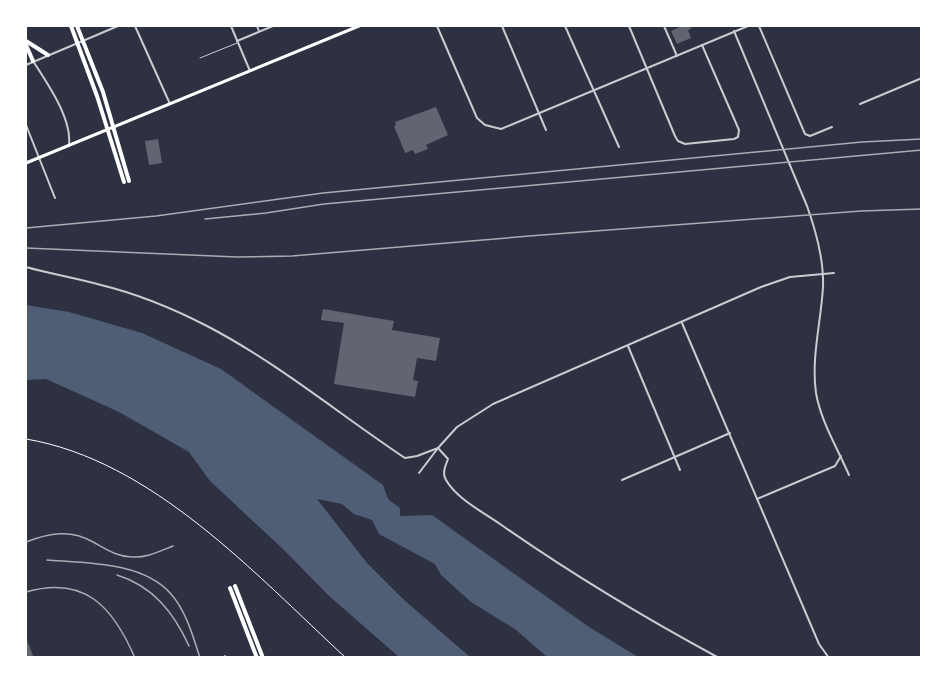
<svg xmlns="http://www.w3.org/2000/svg" width="947" height="683" font-family="'Fira Sans',sans-serif">
	<style>
		.water { fill: #4f5d75 }
		.building { fill: #626471 }
		.lines { fill: none; stroke-linecap: round; stroke-linejoin: round }
		.path { stroke: #fff; stroke-width: 1 }
		.service { stroke: #caccd0; stroke-width: 1 }
		.minor { stroke: #caccd0; stroke-width: 2 }
		.tertiary { stroke: #caccd0; stroke-width: 2 }
		.secondary { stroke: #fff; stroke-width: 3 }
		.motorway { stroke: #fff; stroke-width: 4 }
		.rail { stroke: #abadb3; stroke-width: 1.5 }
	</style>
	<rect width="100%" height="100%" fill="#2d3142"/>
	<polygon class="water" points="26,305 69,312 142,333 221,369 383,485 388,499 400,508 400,516 432,515 589,627 638,657 547,657 515,629 471,602 441,575 435,564 379,534 372,520 354,514 342,504 317,499 367,563 403,599 470,657 399,657 328,595 284,550 210,481 189,452 119,412 46,379 26,380"/>
	<g class="building">
		<polygon points="682,26 690,26 691,29 688,30 691,38 677,44 671,31"/>
		<polygon points="436,107 448,135 426,145 428,149 415,154 413,150 405,153 394,126 396,125 395,122"/>
		<polygon points="158,139 162,163 149,165 145,141"/>
		<polygon points="323,309 394,321 392,330 440,338 436,361 417,358 413,380 418,381 415,397 334,384 344,323 321,320"/>
		<polygon points="26,638 34,658 26,658"/>
	</g>
	<g class="lines">
		<path class="path" d="M26,439C152,460 255,574 346,658"/>
		<polyline class="service" points="200,58 237,43"/>
		<g class="minor">
			<polyline points="231,26 250,71"/>
			<polyline points="257,26 259,31"/>
			<polyline points="502,26 546,130"/>
			<polyline points="565,26 619,147"/>
			<polyline points="629,26 675,136 678,141 685,144 734,139 738,137 739,130 702,45"/>
			<polyline points="664,26 677,56"/>
			<polyline points="759,26 805,134 810,136 832,127"/>
			<path d="M734,31L807,206C816,231 824,261 823,287C821,322 811,358 816,393C821,422 838,449 849,475"/>
			<polyline points="237,41 273,26"/>
			<path d="M33,61C47,83 72,118 69,145"/>
			<polyline points="860,104 922,78"/>
			<polyline points="26,125 55,198"/>
			<path d="M26,267C51,274 76,278 101,285C138,294 174,309 207,326C278,363 339,414 405,458L417,456L438,448L448,459C445,467 442,473 446,480C457,499 483,512 500,524C570,573 643,617 719,658"/>
			<polyline points="682,323 819,644 829,658"/>
			<polyline points="628,346 680,470"/>
			<polyline points="419,473 438,448 457,427 493,404 761,287 790,277 834,273"/>
			<polyline points="622,480 730,433"/>
			<polyline points="757,499 835,466 841,456"/>
			<polyline points="222,658 225,656"/>
		</g>
		<g class="tertiary">
			<polyline points="135,26 170,104"/>
			<polyline points="437,26 477,118 485,125 501,129 748,26"/>
			<polyline points="26,65 118,26"/>
		</g>
		<polyline class="secondary" points="26,163 359,26"/>
		<g class="motorway">
			<polyline points="71,26 97,96 124,182"/>
			<polyline points="77,26 103,92 129,181"/>
			<polyline points="26,41 48,55"/>
			<polyline points="26,45 33,61"/>
			<polyline points="235,586 263,658"/>
			<polyline points="230,588 257,658"/>
		</g>
		<g class="rail">
			<polyline points="205,219 266,213 324,204 922,150"/>
			<polyline points="26,228 156,216 323,193 862,142 922,139"/>
			<polyline points="26,248 237,257 292,256 542,235 861,211 922,209"/>
			<path d="M26,542C49,533 71,529 93,542C106,549 117,557 132,557C147,558 160,551 173,546"/>
			<path d="M47,560C87,563 143,562 171,594C186,611 193,636 200,658"/>
			<path d="M117,575C153,586 174,613 189,646"/>
			<path d="M26,592C85,575 113,607 135,658"/>
		</g>
	</g>
	<rect width="947" height="683" fill="none" stroke="#ffffff" stroke-width="54"/>
</svg>
